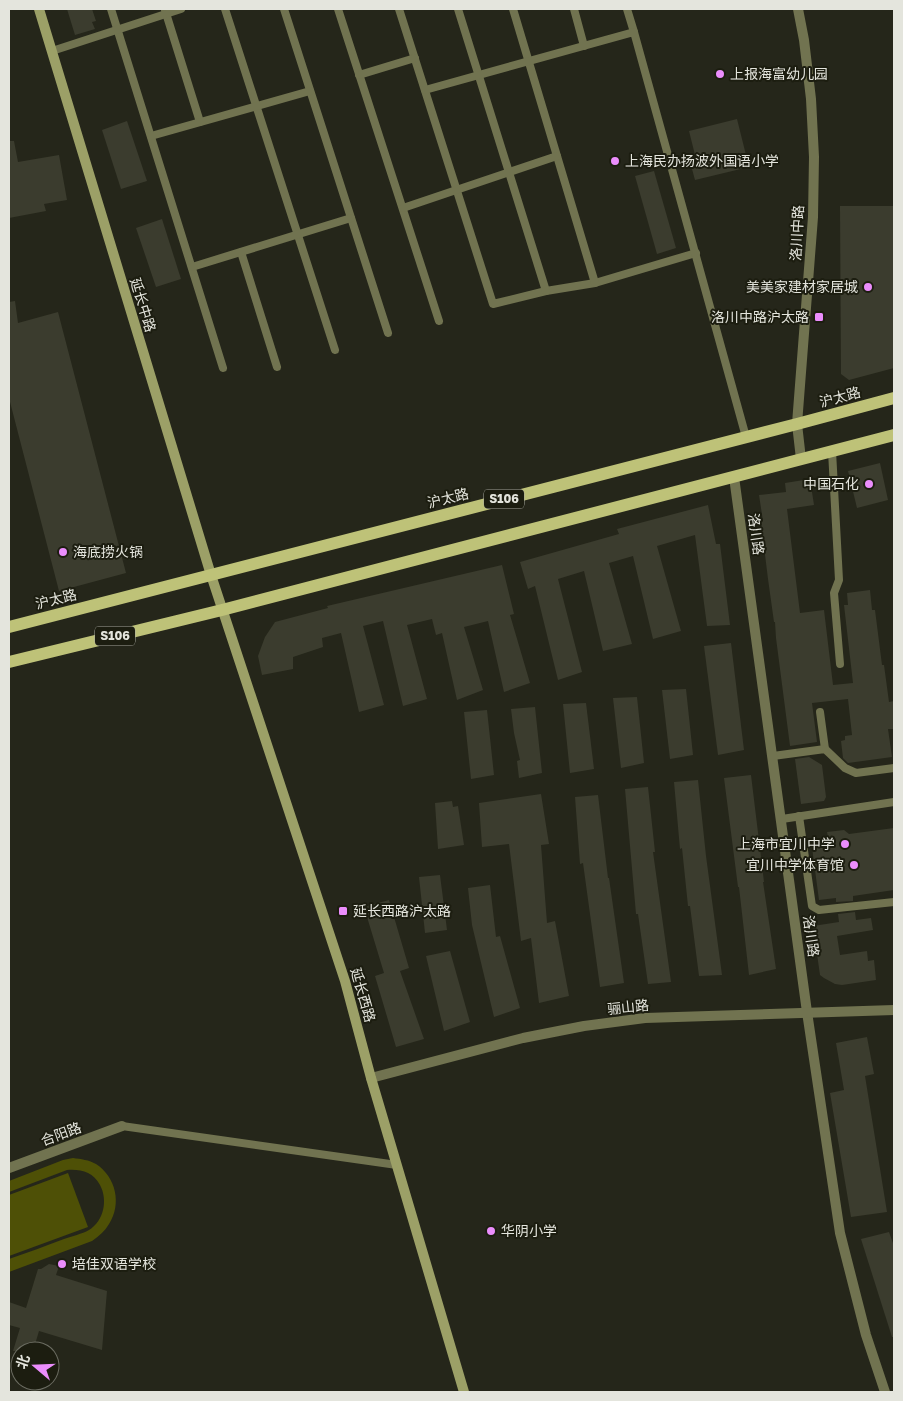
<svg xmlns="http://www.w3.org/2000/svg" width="903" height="1401" font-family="'Golos Text','Noto Sans SC',sans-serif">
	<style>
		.green { fill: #4e5006 }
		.building { fill: #3b3c2e }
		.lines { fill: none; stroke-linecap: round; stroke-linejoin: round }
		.lane { stroke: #717350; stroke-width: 8 }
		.street { stroke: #717350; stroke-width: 10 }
		.secondary { stroke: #9ca067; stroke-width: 10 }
		.primary { stroke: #bec278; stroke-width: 12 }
		.poi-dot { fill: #eb8dfc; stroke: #1c1d10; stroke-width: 2 }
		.labels { text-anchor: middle; stroke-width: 4; stroke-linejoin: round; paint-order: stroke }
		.shield { fill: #1c1d10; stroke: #a8a9a0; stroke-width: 1 }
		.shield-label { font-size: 12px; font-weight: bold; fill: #e4e5dd }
		.poi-label { font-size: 14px; fill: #e4e5dd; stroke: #1c1d10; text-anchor: start }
		.street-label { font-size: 14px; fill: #e4e5dd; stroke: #1c1d10 }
	</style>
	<rect width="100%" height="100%" fill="#25261a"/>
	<g class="green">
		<path d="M73,1158C81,1159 89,1160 96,1164C116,1177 122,1204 109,1224C105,1231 99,1236 92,1241L9,1272V1259C27,1253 45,1246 64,1239C72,1236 82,1234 89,1230C104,1221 108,1200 100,1185C93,1172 81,1169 67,1170L9,1192V1181L63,1160Z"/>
		<polygon points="68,1173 88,1227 9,1256 9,1195"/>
	</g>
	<g class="building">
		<polygon points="67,9 92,9 96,21 92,22 95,29 75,35"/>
		<polygon points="737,119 749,167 695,180 692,169 698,167 689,131"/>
		<polygon points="127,121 147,181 121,189 102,130"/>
		<polygon points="9,141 14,141 18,162 59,155 67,200 44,204 46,211 9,218"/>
		<polygon points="654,171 676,248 657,254 635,176"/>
		<polygon points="840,206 894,206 894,368 849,380 841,374"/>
		<polygon points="162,219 181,279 156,287 136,228"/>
		<polygon points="15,301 18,323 58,312 126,573 59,591 9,398 9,302"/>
		<polygon points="880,463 888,500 857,508 848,471"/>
		<polygon points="810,479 814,505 787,509 800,613 824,610 833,685 853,683 844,605 848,605 847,593 870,590 872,610 875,610 882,665 884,665 889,702 894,701 894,729 888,729 892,757 848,763 843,758 841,741 845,740 845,736 852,735 848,699 812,703 817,742 790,746 776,638 775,622 774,622 768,579 761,522 763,521 759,495 786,492 785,483"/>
		<polygon points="708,505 716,544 720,544 730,625 707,626 695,535 657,546 681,631 653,639 633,556 609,563 632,644 603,651 584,571 558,579 582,672 558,680 535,586 528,589 520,562 619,534 617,529"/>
		<polygon points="502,565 514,614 510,615 530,683 504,692 488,621 464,627 483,690 457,700 442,633 436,635 432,619 407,625 427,699 403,706 383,621 363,626 384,705 359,712 341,633 322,638 323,647 293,657 293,669 262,675 258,656 265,637 275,622 328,608 327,606"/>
		<polygon points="731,643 744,750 718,755 704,646"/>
		<polygon points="686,689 693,755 670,759 662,690"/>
		<polygon points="637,697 644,763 621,768 613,698"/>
		<polygon points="586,703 594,769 570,773 563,704"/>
		<polygon points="535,707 542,773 519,778 517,761 520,760 514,733 511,709"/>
		<polygon points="487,710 494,775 471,779 464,712"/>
		<polygon points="809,757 822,765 826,797 824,801 801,804 795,759"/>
		<polygon points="751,775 764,882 763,882 776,969 749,975 739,887 738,887 724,778"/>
		<polygon points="698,780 706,856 722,975 699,976 690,906 688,906 682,848 680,849 674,782"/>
		<polygon points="648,787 655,852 653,852 671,982 648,984 638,914 636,914 625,789"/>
		<polygon points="541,794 549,844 541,845 547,923 555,921 569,996 539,1003 531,938 521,941 509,844 482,847 479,803"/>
		<polygon points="598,795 608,878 609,878 624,983 600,987 583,863 580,864 575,797"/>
		<polygon points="452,801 453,807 458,806 464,845 438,849 435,803"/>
		<polygon points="894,828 894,890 853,896 853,901 836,902 836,898 819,900 811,840 828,837 827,832 844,830 849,834"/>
		<polygon points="440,875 447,930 425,933 419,877"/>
		<polygon points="490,885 496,937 500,936 520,1008 494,1017 472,925 468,888"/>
		<polygon points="389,900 409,968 400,971 424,1039 396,1047 375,976 384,973 364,907"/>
		<polygon points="855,912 856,920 871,918 873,930 837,936 840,955 867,951 868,961 874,960 876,980 842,985 835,984 824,978 820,975 813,926 839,922 838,914"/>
		<polygon points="450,951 470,1022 444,1031 426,956"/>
		<polygon points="867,1037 874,1074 865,1076 887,1212 851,1217 830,1093 844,1090 836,1043"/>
		<polygon points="889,1232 894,1246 894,1337 892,1337 861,1239"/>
		<polygon points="49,1264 59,1266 56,1275 107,1291 102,1350 39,1331 33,1351 13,1351 20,1328 9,1325 9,1302 26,1308 38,1269 41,1269"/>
	</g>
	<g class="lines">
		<g class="lane">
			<polyline points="111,9 223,368"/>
			<polyline points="225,9 335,350"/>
			<polyline points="284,9 388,333"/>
			<polyline points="338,9 439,321"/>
			<polyline points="399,9 493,304 546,291 595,283 696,253"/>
			<polyline points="458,9 546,291"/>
			<polyline points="513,9 595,283"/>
			<polyline points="574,9 584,46"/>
			<polyline points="627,9 634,32"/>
			<polyline points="165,10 200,122"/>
			<polyline points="52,51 181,9"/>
			<polyline points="359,75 415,58"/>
			<polyline points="425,90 634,32 746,437"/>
			<polyline points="151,136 310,91"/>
			<polyline points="403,208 557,156"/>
			<polyline points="241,252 277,367"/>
			<polyline points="192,267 351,218"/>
			<polyline points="832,451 839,580 834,593 840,664"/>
			<polyline points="820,712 825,749"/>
			<polyline points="773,756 825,749 845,768 856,773 894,768"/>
			<polyline points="799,816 812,906 819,910 894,902"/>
			<polyline points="782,819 894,802"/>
			<polyline points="122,1126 397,1165"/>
		</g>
		<g class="street">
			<polyline points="798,9 804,40 811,99 814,157 813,217 797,424 801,459"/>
			<polyline points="734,477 807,1012 840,1233 866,1335 885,1392"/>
			<polyline points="371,1078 523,1038 584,1026 645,1018 894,1010"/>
			<polyline points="9,1168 122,1126"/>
		</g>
		<polyline class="secondary" points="39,9 211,575 345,981 371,1078 464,1392"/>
		<g class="primary">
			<polyline points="9,627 797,424 894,398"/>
			<polyline points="9,662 222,610 894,435"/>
		</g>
	</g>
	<g class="poi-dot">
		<circle cx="720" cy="74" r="5"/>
		<circle cx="615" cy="161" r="5"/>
		<circle cx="868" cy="287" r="5"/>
		<rect x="814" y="312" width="10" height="10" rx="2.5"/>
		<circle cx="869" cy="484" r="5"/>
		<circle cx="63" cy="552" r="5"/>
		<circle cx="845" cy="844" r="5"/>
		<circle cx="854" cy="865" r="5"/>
		<rect x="338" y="906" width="10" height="10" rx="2.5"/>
		<circle cx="491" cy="1231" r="5"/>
		<circle cx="62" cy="1264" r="5"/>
	</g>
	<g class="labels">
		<g class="shield">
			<rect x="484" y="489.5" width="40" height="19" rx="4"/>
			<rect x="95" y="626.5" width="40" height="19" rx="4"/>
		</g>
		<g class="shield-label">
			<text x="504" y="503">S106</text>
			<text x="115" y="640">S106</text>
		</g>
		<g class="poi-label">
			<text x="730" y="79">上报海富幼儿园</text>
			<text x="625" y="166">上海民办扬波外国语小学</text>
			<text x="858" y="292" text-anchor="end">美美家建材家居城</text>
			<text x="809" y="322" text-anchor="end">洛川中路沪太路</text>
			<text x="859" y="489" text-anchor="end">中国石化</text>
			<text x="73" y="557">海底捞火锅</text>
			<text x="835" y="849" text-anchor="end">上海市宜川中学</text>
			<text x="844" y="870" text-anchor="end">宜川中学体育馆</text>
			<text x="353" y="916">延长西路沪太路</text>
			<text x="501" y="1236">华阴小学</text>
			<text x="72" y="1269">培佳双语学校</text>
		</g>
		<g class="street-label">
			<text transform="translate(797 233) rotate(-87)" y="5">洛川中路</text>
			<text transform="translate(143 305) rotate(73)" y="5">延长中路</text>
			<text transform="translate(840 397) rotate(-15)" y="5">沪太路</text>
			<text transform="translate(448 498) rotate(-14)" y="5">沪太路</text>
			<text transform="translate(756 534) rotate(82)" y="5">洛川路</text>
			<text transform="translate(56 599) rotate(-14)" y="5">沪太路</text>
			<text transform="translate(811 936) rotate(82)" y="5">洛川路</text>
			<text transform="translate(363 995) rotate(74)" y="5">延长西路</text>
			<text transform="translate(628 1007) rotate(-6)" y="5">骊山路</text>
			<text transform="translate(61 1134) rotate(-20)" y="5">合阳路</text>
		</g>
	</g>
	<rect width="903" height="1401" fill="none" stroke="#e4e5dd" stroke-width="20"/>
	<g transform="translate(35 1366) rotate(289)"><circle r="24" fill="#1c1d10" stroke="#6c6d62"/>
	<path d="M0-4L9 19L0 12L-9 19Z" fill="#eb8dfc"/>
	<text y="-8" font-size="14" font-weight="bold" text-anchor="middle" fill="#e4e5dd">北</text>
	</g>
</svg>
